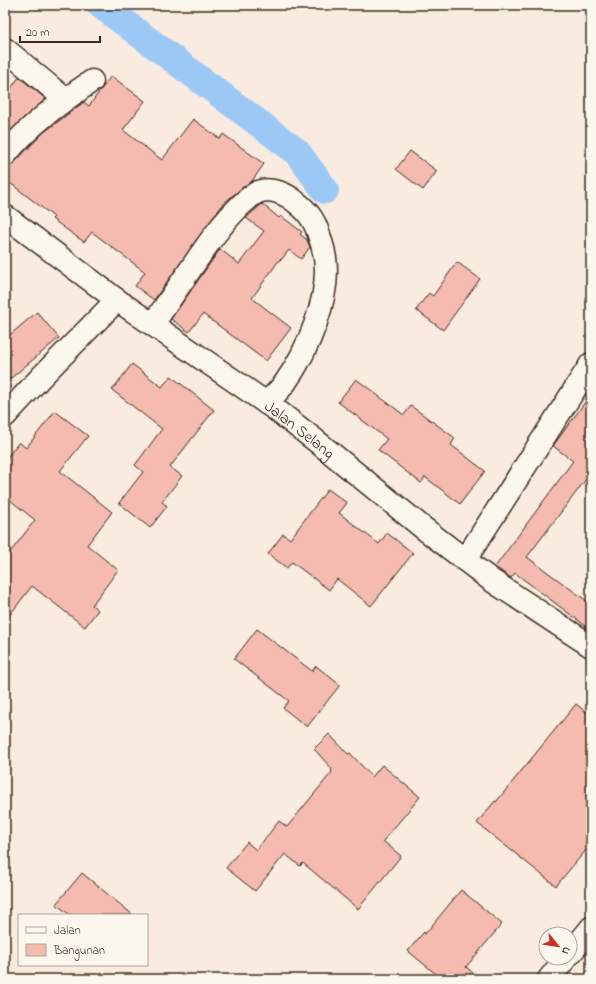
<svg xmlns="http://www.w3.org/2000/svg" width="596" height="984" font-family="'Indie Flower',sans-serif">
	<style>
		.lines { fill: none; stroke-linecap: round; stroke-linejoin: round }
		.canal { stroke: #9cc8f6; stroke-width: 28 }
		.building { fill: #f5bbb0; stroke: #3b2a1e }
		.minor-casing { stroke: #3b2a1e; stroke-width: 25 }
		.minor { stroke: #fbf7ec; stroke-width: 22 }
		.labels { text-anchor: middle; stroke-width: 4; stroke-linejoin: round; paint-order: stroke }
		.street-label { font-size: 16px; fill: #3b2a1e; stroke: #fbf7ec }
	</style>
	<rect width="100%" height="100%" fill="#faebe0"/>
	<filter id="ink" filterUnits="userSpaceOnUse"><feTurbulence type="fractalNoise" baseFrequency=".025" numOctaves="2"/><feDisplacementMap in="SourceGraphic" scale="8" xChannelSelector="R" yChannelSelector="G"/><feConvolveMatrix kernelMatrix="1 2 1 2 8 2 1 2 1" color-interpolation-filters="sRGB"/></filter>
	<g filter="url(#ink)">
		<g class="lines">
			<polyline class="canal" points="101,5 297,152 325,190"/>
		</g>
		<g class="building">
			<polygon points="111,76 145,101 123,130 162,160 193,119 220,139 223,134 264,164 252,181 242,188 225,202 212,219 154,300 135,286 145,272 92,232 84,242 52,219 54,217 5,179 5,167 9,167 14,163 43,133 76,108 84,102 89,106"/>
			<polygon points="19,77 46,99 27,115 5,136 5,97"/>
			<polygon points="410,151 437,171 423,190 396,169"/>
			<polygon points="262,204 279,218 281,216 302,232 300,234 307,240 310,247 301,259 289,250 281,260 280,259 252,298 291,328 266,361 203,314 189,332 171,319 220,249 239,264 264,231 246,218"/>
			<polygon points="457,262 480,279 443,330 416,310 429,293 433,296"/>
			<polygon points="37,312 59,338 5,383 5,339"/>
			<polygon points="132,364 162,387 171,376 214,410 170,467 182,476 162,502 167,506 150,528 119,503 143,472 135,465 162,429 112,390"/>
			<polygon points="356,379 404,415 411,406 455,438 451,445 485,471 460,504 425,477 421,483 378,450 387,439 338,402"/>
			<polygon points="591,394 591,475 590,474 527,557 591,604 591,630 515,573 511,578 495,567 573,461 553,446"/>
			<polygon points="55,411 88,436 60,471 112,512 87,545 118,570 92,605 98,610 85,627 32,586 5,621 5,559 35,520 5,496 5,460 19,442 26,448"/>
			<polygon points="328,489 347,503 339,513 379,544 387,533 413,553 371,606 337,579 329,590 292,562 287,568 268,554 283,534 290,539"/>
			<polygon points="257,629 312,671 316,666 340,685 307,727 283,708 289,701 234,659"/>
			<polygon points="576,704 591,716 591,844 556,886 477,823 495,801 496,802"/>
			<polygon points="329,734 348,754 350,753 372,777 382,765 420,797 383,841 401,856 358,909 303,863 300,866 285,854 255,891 226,868 247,842 256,850 279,821 287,827 332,772 331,770 332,769 314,749"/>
			<polygon points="82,873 133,915 70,915 56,904"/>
			<polygon points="461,890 502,924 466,967 480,979 442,979 408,951 424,932 425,934"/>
		</g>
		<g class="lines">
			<g class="minor-casing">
				<g id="minor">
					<polyline points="5,49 65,99"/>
					<path d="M5,155C30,124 60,103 92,81"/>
					<path id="s1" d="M5,216L117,300L275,409L315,440L422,527L491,580L591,646"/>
					<path d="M153,324C166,305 179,286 192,267C207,245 222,223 241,205C246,200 252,195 258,192C271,187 287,194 297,203C310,213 315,222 320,238C322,244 324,251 325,258C331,297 307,352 285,383C280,390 272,397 266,403"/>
					<polyline points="5,416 42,376 117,300"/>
					<polyline points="465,560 591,364"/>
					<polyline points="570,954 591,928"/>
					<polyline points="549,979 566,958"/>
				</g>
			</g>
			<use href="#minor" class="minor"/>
		</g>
	</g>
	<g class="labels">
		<g class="street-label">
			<text dy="6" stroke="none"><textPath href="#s1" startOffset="364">Jalan Selang</textPath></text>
		</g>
	</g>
	<rect width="596" height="984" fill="none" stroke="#fbf7ec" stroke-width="20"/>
	<rect x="10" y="10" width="576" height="964" fill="none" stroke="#3b2a1e" stroke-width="1.5" filter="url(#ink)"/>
	<rect x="18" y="914" width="130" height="52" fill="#fbf7ec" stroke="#aea59a"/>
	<rect x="26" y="927" width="20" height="6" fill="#fbf7ec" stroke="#aea59a"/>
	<text x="54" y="934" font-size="12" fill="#3b2a1e">Jalan</text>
	<rect x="26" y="944" width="20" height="12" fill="#f5bbb0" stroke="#aea59a"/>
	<text x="54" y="954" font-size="12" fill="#3b2a1e">Bangunan</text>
	<g transform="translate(558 946) rotate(120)"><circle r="19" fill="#fbf7ec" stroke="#aea59a"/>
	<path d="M0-3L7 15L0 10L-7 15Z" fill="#c8321e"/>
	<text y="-6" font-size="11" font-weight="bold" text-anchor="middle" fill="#3b2a1e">U</text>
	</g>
	<path d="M20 36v6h80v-6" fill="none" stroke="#3b2a1e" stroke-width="2"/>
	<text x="26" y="36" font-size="12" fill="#3b2a1e" stroke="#fbf7ec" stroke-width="3" paint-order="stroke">20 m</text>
</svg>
